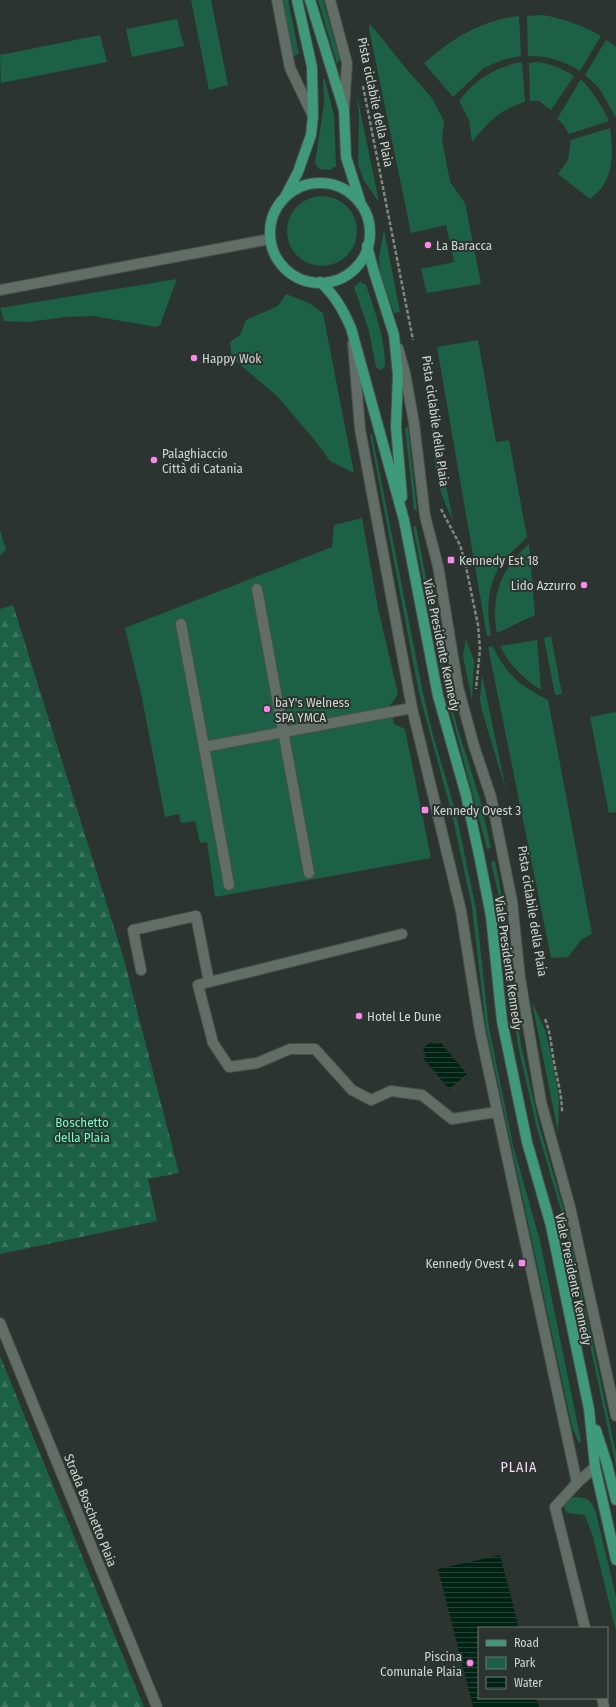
<svg xmlns="http://www.w3.org/2000/svg" width="616" height="1707" font-family="'Fira Sans Condensed',sans-serif">
	<style>
		.green { fill: #1d6048 }
		.forest { fill: url(#forest-firs) }
		.water { fill: url(#water-rules) }
		.lines { fill: none; stroke-linecap: round; stroke-linejoin: round }
		.minor-casing { stroke: #48504c; stroke-width: 12 }
		.major-casing { stroke: #48504c; stroke-width: 12 }
		.path { stroke: #808884; stroke-width: 2.5; stroke-dasharray: 4 2; stroke-linecap: butt }
		.minor { stroke: #626d68; stroke-width: 10 }
		.major { stroke: #3f997b; stroke-width: 10 }
		.poi-dot { fill: #f888ea; stroke: #2b3430; stroke-width: 1.5 }
		.labels { text-anchor: middle; stroke-width: 4; stroke-linejoin: round; paint-order: stroke }
		.street-label { font-size: 13px; fill: #cfd5d2; stroke: #2b3430 }
		.poi-label { font-size: 13px; fill: #cfd5d2; stroke: #2b3430; text-anchor: start }
		.park-label { font-size: 13px; fill: #6dfec7; stroke: #2b3430 }
		.neighbourhood-label { font-size: 14px; letter-spacing: 1px; fill: #fcd6f6; stroke: #2b3430 }
	</style>
	<defs>
		<pattern id="forest-firs" width="22" height="20" patternUnits="userSpaceOnUse"><rect width="22" height="20" fill="#1d6048"/><path d="M5 1l3.5 6h-7zM16 11l3.5 6h-7z" fill="#3d7662"/></pattern>
		<pattern id="water-rules" width="6" height="5" patternUnits="userSpaceOnUse"><rect width="6" height="5" fill="#002316"/><path d="M0 2.5h6" fill="none" stroke="#244237"/></pattern>
	</defs>
	<rect width="100%" height="100%" fill="#2b3430"/>
	<g class="green">
		<polygon points="191,0 211,0 228,85 209,90"/>
		<polygon points="282,0 288,0 299,54 293,56"/>
		<polygon points="318,0 323,0 340,59 337,64"/>
		<path d="M543,15C565,19 582,25 601,36L580,71C563,60 547,56 528,56L527,16Z"/>
		<path d="M519,16L521,56L502,60L484,68L453,97L424,63C452,39 481,20 519,16Z"/>
		<polygon points="177,19 184,46 132,57 126,29"/>
		<polygon points="370,24 409,72 432,98 444,121 442,140 450,182 465,203 481,284 427,293 421,269 454,262 446,225 411,233 369,29"/>
		<polygon points="100,35 107,62 1,83 0,55"/>
		<polygon points="606,40 616,47 616,118 599,88 585,75"/>
		<path d="M522,62L525,102C499,109 489,122 472,142L469,120L459,101C474,80 496,66 522,62Z"/>
		<path d="M538,62C552,64 563,69 574,76L551,110L539,101H530L529,63Z"/>
		<polygon points="323,79 325,79 334,116 336,166 330,170 319,169 315,163 324,104"/>
		<path d="M581,79C593,92 601,104 609,121L569,134L563,124L557,119Z"/>
		<polygon points="357,95 379,202 364,181 358,164 359,115"/>
		<path d="M610,128C613,147 614,169 603,186C600,191 594,195 590,199L558,174L568,160L571,140Z"/>
		<circle cx="322" cy="231" r="35"/>
		<polygon points="384,230 400,312 394,313 380,274 379,258"/>
		<polygon points="177,279 160,325 156,327 93,316 65,317 28,322 4,321 0,308"/>
		<path d="M360,282L366,285C375,312 385,337 385,366L381,370L376,367L369,331L354,287Z"/>
		<polygon points="286,294 309,303 323,313 354,473 330,461 317,443 277,396 232,358 230,342 240,335 246,320 278,306"/>
		<path d="M478,340L496,442L509,440L527,537C519,546 508,554 501,564C487,587 486,610 491,635L487,636L437,347Z"/>
		<path d="M431,413L453,520C434,486 433,451 431,413Z"/>
		<polygon points="408,427 417,510 414,510 405,428"/>
		<polygon points="372,434 423,693 433,735 456,813 476,909 489,1028 513,1145 540,1241 581,1441 579,1443 572,1427 486,1028 472,907 452,814 419,693 370,435"/>
		<polygon points="362,518 378,608 398,694 390,706 394,724 405,729 431,858 215,897 207,842 200,843 195,821 181,823 179,814 165,817 142,698 125,628 332,547 334,525"/>
		<polygon points="416,526 448,690 456,723 480,799 491,848 487,849 445,690 413,527"/>
		<polygon points="0,530 6,550 0,555"/>
		<path d="M529,544L535,615L497,633C490,596 501,569 529,544Z"/>
		<polygon points="551,636 562,694 555,695 544,638"/>
		<polygon points="466,639 474,661 472,700 463,656"/>
		<path d="M537,640L541,690C523,678 510,666 500,646Z"/>
		<path d="M492,646C509,676 517,684 548,700L592,934L582,939L568,957L551,958L488,647Z"/>
		<polygon points="482,675 506,790 482,711 480,699"/>
		<polygon points="616,712 616,812 609,813 590,717"/>
		<polygon points="495,861 503,902 514,994 521,1045 540,1128 565,1214 616,1453 616,1467 562,1214 537,1129 518,1046 510,993 500,902 491,862"/>
		<polygon points="532,1002 545,1030 552,1059 559,1098 558,1132"/>
		<path d="M574,1497C588,1497 592,1501 596,1513L616,1597V1631L593,1537L585,1515L567,1513L564,1507L567,1500Z"/>
	</g>
	<g class="forest">
		<polygon points="13,605 123,956 179,1173 148,1179 157,1221 0,1254 0,609"/>
		<polygon points="0,1356 144,1707 0,1707"/>
	</g>
	<g class="water">
		<polygon points="430,1043 437,1044 441,1043 467,1074 449,1089 423,1058 426,1056 423,1051 425,1046"/>
		<polygon points="500,1555 519,1628 479,1628 479,1698 536,1698 539,1707 473,1707 438,1569"/>
	</g>
	<g class="lines">
		<g class="minor-casing">
			<g id="minor">
				<polyline points="277,0 290,68 313,116"/>
				<polyline points="330,0 347,63 344,110"/>
				<polyline points="0,290 270,239"/>
				<polyline points="353,343 360,429 412,708 461,911 480,1031 577,1483 555,1507 585,1628"/>
				<polyline points="398,348 405,373 414,423 425,516 438,566 458,687 474,746 491,797 512,901 520,978 541,1102 570,1207 616,1416"/>
				<polyline points="257,589 309,873"/>
				<polyline points="181,624 204,747"/>
				<polyline points="229,885 204,747 412,708"/>
				<polyline points="141,970 133,930 196,916 209,982 198,985 213,1043 229,1067 257,1063 290,1049 315,1049 352,1090 371,1100 391,1091 422,1095 452,1119 496,1112"/>
				<polyline points="209,982 402,934"/>
				<polyline points="0,1323 157,1707"/>
				<polyline points="577,1483 595,1467"/>
				<polyline points="602,1698 604,1707"/>
			</g>
		</g>
		<g class="major-casing">
			<g id="major">
				<polyline points="310,0 344,110 346,157 360,201"/>
				<circle cx="320" cy="233" r="50"/>
				<polyline points="286,195 298,172 311,135 313,116 312,67 297,0"/>
				<polyline points="367,246 374,272 394,335 398,375 396,427 402,497"/>
				<path d="M320,282C335,295 343,310 351,328L404,520L438,696L466,795L479,855L491,916L502,1021L527,1142L551,1226L589,1409L595,1467L616,1560"/>
				<polyline points="596,1430 607,1464 616,1500"/>
			</g>
		</g>
		<g class="path">
			<polyline points="363,86 413,340"/>
			<polyline points="441,509 460,545 465,562 478,625 480,649 476,689"/>
			<path d="M545,1019C551,1034 551,1046 554,1062C557,1079 562,1095 562,1112"/>
		</g>
		<use href="#minor" class="minor"/>
		<use href="#major" class="major"/>
	</g>
	<g class="poi-dot">
		<circle cx="428" cy="245" r="4"/>
		<circle cx="194" cy="358" r="4"/>
		<circle cx="154" cy="460" r="4"/>
		<rect x="447" y="556" width="8" height="8" rx="2"/>
		<circle cx="584" cy="585" r="4"/>
		<circle cx="267" cy="709" r="4"/>
		<rect x="421" y="806" width="8" height="8" rx="2"/>
		<circle cx="359" cy="1016" r="4"/>
		<rect x="518" y="1259" width="8" height="8" rx="2"/>
		<circle cx="470" cy="1663" r="4"/>
	</g>
	<g class="labels">
		<g class="street-label">
			<text transform="translate(376 102) rotate(78)" y="5">Pista ciclabile della Plaia</text>
			<text transform="translate(436 421) rotate(82)" y="5">Pista ciclabile della Plaia</text>
			<text transform="translate(442 645) rotate(78)" y="5">Viale Presidente Kennedy</text>
			<text transform="translate(533 911) rotate(81)" y="5">Pista ciclabile della Plaia</text>
			<text transform="translate(509 963) rotate(82)" y="5">Viale Presidente Kennedy</text>
			<text transform="translate(574 1279) rotate(78)" y="5">Viale Presidente Kennedy</text>
			<text transform="translate(91 1510) rotate(68)" y="5">Strada Boschetto Plaia</text>
		</g>
		<g class="poi-label">
			<text x="436" y="250">La Baracca</text>
			<text x="202" y="363">Happy Wok</text>
			<text x="162" y="458">Palaghiaccio<tspan x="162" dy="15">Città di Catania</tspan></text>
			<text x="459" y="565">Kennedy Est 18</text>
			<text x="576" y="590" text-anchor="end">Lido Azzurro</text>
			<text x="275" y="707">baY's Welness<tspan x="275" dy="15">SPA YMCA</tspan></text>
			<text x="433" y="815">Kennedy Ovest 3</text>
			<text x="367" y="1021">Hotel Le Dune</text>
			<text x="514" y="1268" text-anchor="end">Kennedy Ovest 4</text>
			<text x="462" y="1661" text-anchor="end">Piscina<tspan x="462" dy="15">Comunale Plaia</tspan></text>
		</g>
		<g class="park-label">
			<text x="82" y="1127">Boschetto<tspan x="82" dy="15">della Plaia</tspan></text>
		</g>
		<g class="neighbourhood-label">
			<text x="519" y="1472">PLAIA</text>
		</g>
	</g>
	<rect x="478" y="1627" width="130" height="72" fill="#2b3430" stroke="#6d7471"/>
	<rect x="486" y="1640" width="20" height="6" fill="#3f997b" stroke="#6d7471"/>
	<text x="514" y="1647" font-size="12" fill="#cfd5d2">Road</text>
	<rect x="486" y="1657" width="20" height="12" fill="#1d6048" stroke="#6d7471"/>
	<text x="514" y="1667" font-size="12" fill="#cfd5d2">Park</text>
	<rect x="486" y="1677" width="20" height="12" fill="url(#water-rules)" stroke="#6d7471"/>
	<text x="514" y="1687" font-size="12" fill="#cfd5d2">Water</text>
</svg>
